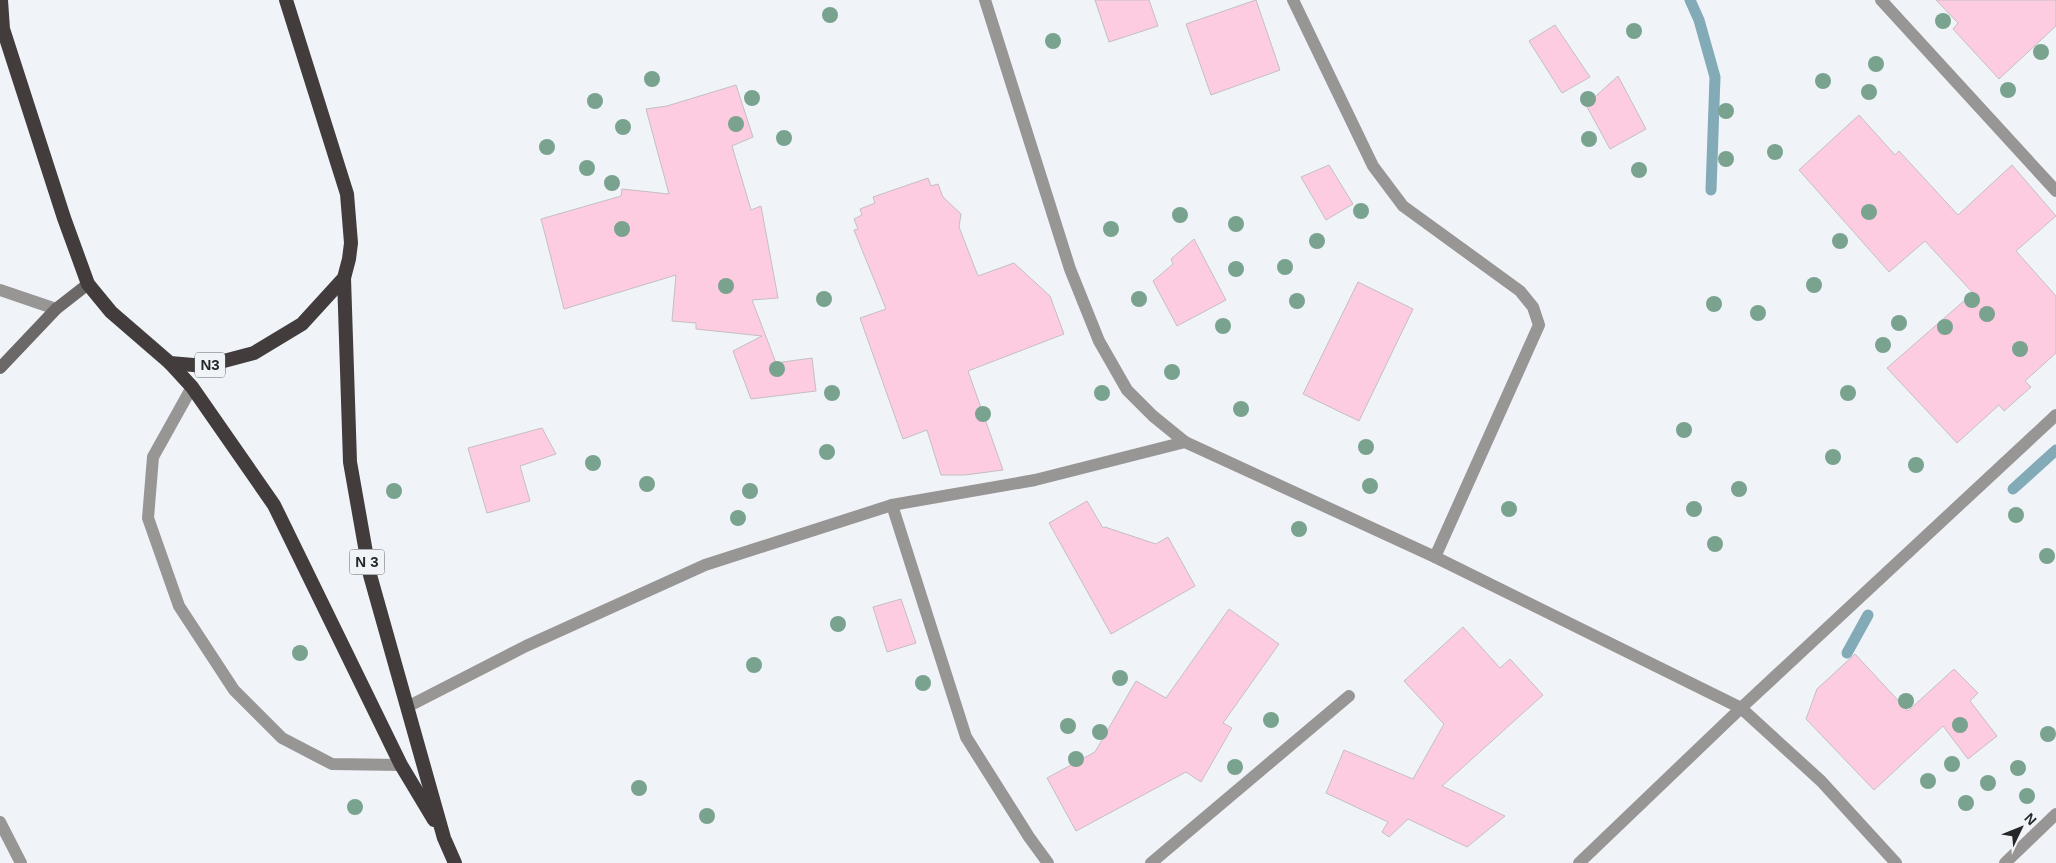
<svg xmlns="http://www.w3.org/2000/svg" width="2056" height="863" font-family="Helvetica,sans-serif">
	<style>
		.lines { fill: none; stroke-linecap: round; stroke-linejoin: round }
		.stream { stroke: #83abb7; stroke-width: 11 }
		.building { fill: #fecce0; stroke: #c4bfc1 }
		.service { stroke: #989595; stroke-width: 12 }
		.minor { stroke: #989595; stroke-width: 12 }
		.secondary { stroke: #6c6868; stroke-width: 12 }
		.trunk { stroke: #423d3c; stroke-width: 14 }
		.tree { fill: #79a28f }
		.labels { text-anchor: middle; stroke-width: 4; stroke-linejoin: round; paint-order: stroke }
		.shield { fill: #f0f4f8; stroke: #636467; stroke-width: 1 }
		.shield-label { font-size: 15px; font-weight: bold; fill: #262729 }
	</style>
	<rect width="100%" height="100%" fill="#f0f4f8"/>
	<g class="lines">
		<g class="stream">
			<polyline points="1690,0 1699,20 1715,77 1711,190"/>
			<polyline points="2013,489 2056,450"/>
			<polyline points="1847,653 1868,615"/>
		</g>
	</g>
	<g class="building">
		<polygon points="1095,0 1149,0 1158,26 1109,42"/>
		<polygon points="1256,0 1280,70 1211,95 1186,24"/>
		<polygon points="1936,0 2056,0 2056,26 1999,79 1953,29 1958,23"/>
		<polygon points="1555,25 1590,77 1562,93 1529,41"/>
		<polygon points="1618,76 1646,129 1610,149 1586,105"/>
		<polygon points="736,85 753,137 732,146 751,210 761,206 778,298 752,300 776,363 812,358 816,391 751,399 733,351 762,336 696,329 696,323 672,321 676,275 564,309 546,238 541,219 621,196 622,189 669,194 646,109 667,106"/>
		<polygon points="1859,115 1895,155 1899,151 1958,215 2012,165 2056,216 2016,251 2056,296 2056,353 2025,381 2031,387 2004,411 1999,405 1957,443 1887,368 1973,293 1925,241 1889,272 1799,170"/>
		<polygon points="1329,165 1353,204 1326,220 1301,177"/>
		<polygon points="928,178 931,186 938,184 943,197 961,214 959,227 978,276 1014,263 1050,296 1064,334 968,371 1003,470 965,475 941,475 927,430 903,439 860,318 886,309 854,230 858,229 854,219 862,215 860,209 875,203 873,197"/>
		<polygon points="1194,239 1226,300 1177,326 1153,281 1173,264 1171,259"/>
		<polygon points="1358,282 1413,309 1359,421 1303,394"/>
		<polygon points="542,428 556,454 520,466 530,501 487,513 468,448"/>
		<polygon points="1087,501 1103,528 1105,527 1156,544 1168,537 1195,586 1111,634 1049,523"/>
		<polygon points="901,599 916,643 887,652 873,607"/>
		<polygon points="1229,609 1279,644 1223,723 1232,728 1201,782 1186,772 1076,831 1047,778 1095,752 1136,681 1166,698"/>
		<polygon points="1463,627 1500,668 1510,659 1543,695 1442,786 1505,816 1467,847 1408,819 1389,837 1382,832 1388,822 1326,793 1344,750 1413,779 1444,724 1404,681"/>
		<polygon points="1855,654 1908,711 1954,669 1978,693 1970,701 1997,736 1968,759 1943,726 1874,790 1806,719 1817,689"/>
	</g>
	<g class="lines">
		<polyline class="service" points="192,387 153,457 148,518 179,606 234,690 282,738 332,764 401,765"/>
		<g class="minor">
			<polyline points="985,0 1070,269 1099,341 1127,390 1153,416 1185,442"/>
			<polyline points="1293,0 1373,166 1403,206 1520,291 1533,307 1539,325 1435,557"/>
			<polyline points="1881,0 2056,191"/>
			<polyline points="0,290 56,309"/>
			<polyline points="892,505 966,737 1029,837 1048,863"/>
			<polyline points="407,707 526,646 705,565 892,505 1035,480 1185,442 1435,557 1741,708 1821,781 1896,863"/>
			<polyline points="0,822 21,863"/>
			<polyline points="1151,863 1349,696"/>
			<polyline points="1579,863 1741,708 2056,415"/>
			<polyline points="2005,863 2056,814"/>
		</g>
		<polyline class="secondary" points="0,368 56,309 88,284"/>
		<g class="trunk">
			<polyline points="1,0 3,29 64,218 88,284 111,312 170,363 205,366 254,353 302,324 344,278 349,259 351,243 347,194 286,0"/>
			<polyline points="344,278 350,462 370,575 444,838 455,863"/>
			<polyline points="170,363 192,387 274,505 401,765 434,820"/>
		</g>
	</g>
	<g class="tree">
		<circle cx="830" cy="15" r="8"/>
		<circle cx="1943" cy="21" r="8"/>
		<circle cx="1634" cy="31" r="8"/>
		<circle cx="1053" cy="41" r="8"/>
		<circle cx="2041" cy="52" r="8"/>
		<circle cx="1876" cy="64" r="8"/>
		<circle cx="652" cy="79" r="8"/>
		<circle cx="1823" cy="81" r="8"/>
		<circle cx="2008" cy="90" r="8"/>
		<circle cx="1869" cy="92" r="8"/>
		<circle cx="752" cy="98" r="8"/>
		<circle cx="1588" cy="99" r="8"/>
		<circle cx="595" cy="101" r="8"/>
		<circle cx="1726" cy="111" r="8"/>
		<circle cx="736" cy="124" r="8"/>
		<circle cx="623" cy="127" r="8"/>
		<circle cx="784" cy="138" r="8"/>
		<circle cx="1589" cy="139" r="8"/>
		<circle cx="547" cy="147" r="8"/>
		<circle cx="1775" cy="152" r="8"/>
		<circle cx="1726" cy="159" r="8"/>
		<circle cx="587" cy="168" r="8"/>
		<circle cx="1639" cy="170" r="8"/>
		<circle cx="612" cy="183" r="8"/>
		<circle cx="1361" cy="211" r="8"/>
		<circle cx="1869" cy="212" r="8"/>
		<circle cx="1180" cy="215" r="8"/>
		<circle cx="1236" cy="224" r="8"/>
		<circle cx="622" cy="229" r="8"/>
		<circle cx="1111" cy="229" r="8"/>
		<circle cx="1317" cy="241" r="8"/>
		<circle cx="1840" cy="241" r="8"/>
		<circle cx="1285" cy="267" r="8"/>
		<circle cx="1236" cy="269" r="8"/>
		<circle cx="1814" cy="285" r="8"/>
		<circle cx="726" cy="286" r="8"/>
		<circle cx="824" cy="299" r="8"/>
		<circle cx="1139" cy="299" r="8"/>
		<circle cx="1972" cy="300" r="8"/>
		<circle cx="1297" cy="301" r="8"/>
		<circle cx="1714" cy="304" r="8"/>
		<circle cx="1758" cy="313" r="8"/>
		<circle cx="1987" cy="314" r="8"/>
		<circle cx="1899" cy="323" r="8"/>
		<circle cx="1223" cy="326" r="8"/>
		<circle cx="1945" cy="327" r="8"/>
		<circle cx="1883" cy="345" r="8"/>
		<circle cx="2020" cy="349" r="8"/>
		<circle cx="777" cy="369" r="8"/>
		<circle cx="1172" cy="372" r="8"/>
		<circle cx="832" cy="393" r="8"/>
		<circle cx="1102" cy="393" r="8"/>
		<circle cx="1848" cy="393" r="8"/>
		<circle cx="1241" cy="409" r="8"/>
		<circle cx="983" cy="414" r="8"/>
		<circle cx="1684" cy="430" r="8"/>
		<circle cx="1366" cy="447" r="8"/>
		<circle cx="827" cy="452" r="8"/>
		<circle cx="1833" cy="457" r="8"/>
		<circle cx="593" cy="463" r="8"/>
		<circle cx="1916" cy="465" r="8"/>
		<circle cx="647" cy="484" r="8"/>
		<circle cx="1370" cy="486" r="8"/>
		<circle cx="1739" cy="489" r="8"/>
		<circle cx="394" cy="491" r="8"/>
		<circle cx="750" cy="491" r="8"/>
		<circle cx="1509" cy="509" r="8"/>
		<circle cx="1694" cy="509" r="8"/>
		<circle cx="2016" cy="515" r="8"/>
		<circle cx="738" cy="518" r="8"/>
		<circle cx="1299" cy="529" r="8"/>
		<circle cx="1715" cy="544" r="8"/>
		<circle cx="2047" cy="556" r="8"/>
		<circle cx="838" cy="624" r="8"/>
		<circle cx="300" cy="653" r="8"/>
		<circle cx="754" cy="665" r="8"/>
		<circle cx="1120" cy="678" r="8"/>
		<circle cx="923" cy="683" r="8"/>
		<circle cx="1906" cy="701" r="8"/>
		<circle cx="1271" cy="720" r="8"/>
		<circle cx="1960" cy="725" r="8"/>
		<circle cx="1068" cy="726" r="8"/>
		<circle cx="1100" cy="732" r="8"/>
		<circle cx="2048" cy="734" r="8"/>
		<circle cx="1076" cy="759" r="8"/>
		<circle cx="1952" cy="764" r="8"/>
		<circle cx="1235" cy="767" r="8"/>
		<circle cx="2018" cy="768" r="8"/>
		<circle cx="1928" cy="781" r="8"/>
		<circle cx="1988" cy="783" r="8"/>
		<circle cx="639" cy="788" r="8"/>
		<circle cx="2027" cy="796" r="8"/>
		<circle cx="1966" cy="803" r="8"/>
		<circle cx="355" cy="807" r="8"/>
		<circle cx="707" cy="816" r="8"/>
	</g>
	<g class="labels">
		<g class="shield">
			<rect x="195" y="352.5" width="30" height="25" rx="4"/>
			<rect x="349.5" y="549.5" width="35" height="25" rx="4"/>
		</g>
		<g class="shield-label">
			<text x="210" y="370">N3</text>
			<text x="367" y="567">N 3</text>
		</g>
	</g>
	<g transform="translate(2021 828) rotate(47)" stroke="#f0f4f8" stroke-width="4" paint-order="stroke">
	<path d="M0-4L9 19L0 12L-9 19Z" fill="#262729"/>
	<text y="-8" font-size="14" font-weight="bold" text-anchor="middle" fill="#262729">N</text>
	</g>
</svg>
